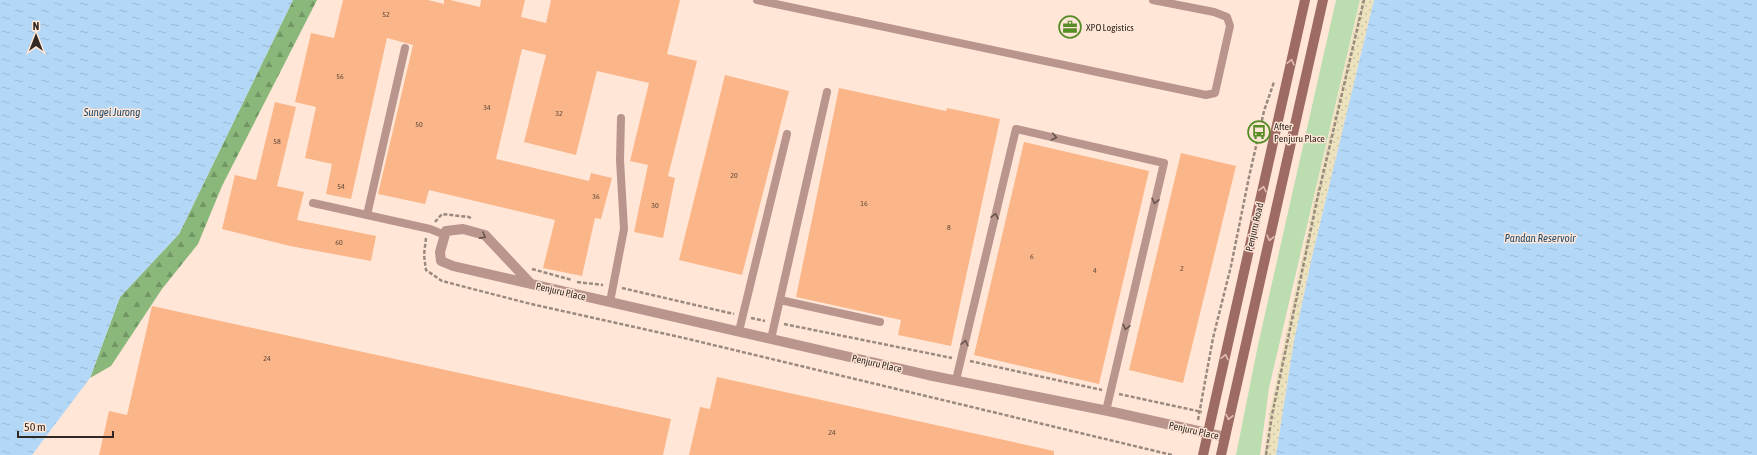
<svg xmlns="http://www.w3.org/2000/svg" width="1757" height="455" font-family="'Asap Condensed',sans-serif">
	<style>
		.green { fill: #bbddb0 }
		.forest { fill: url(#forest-firs) }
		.sand { fill: url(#sand-dots) }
		.water { fill: url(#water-ripples) }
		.building { fill: #fab689 }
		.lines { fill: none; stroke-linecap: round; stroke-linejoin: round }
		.path { stroke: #9a897f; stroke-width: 2.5; stroke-dasharray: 4 2; stroke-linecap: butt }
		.lane { stroke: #b9958e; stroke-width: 8 }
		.street { stroke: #b9958e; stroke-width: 10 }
		.secondary { stroke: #9e6b62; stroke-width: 10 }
		.oneway { stroke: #e2c1b4 }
		.oneway2 { stroke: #67544d }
		.labels { text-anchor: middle; stroke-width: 3; stroke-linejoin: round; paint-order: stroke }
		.number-label { font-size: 8px; fill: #634c3c }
		.poi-label { font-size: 10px; fill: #312822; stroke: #ffe6d7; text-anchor: start }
		.street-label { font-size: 10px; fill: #312822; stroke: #ffe6d7 }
		.water-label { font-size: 11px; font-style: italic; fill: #1c4a6d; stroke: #ffe6d7 }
	</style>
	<defs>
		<pattern id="forest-firs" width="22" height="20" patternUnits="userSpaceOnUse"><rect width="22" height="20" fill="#8ab87b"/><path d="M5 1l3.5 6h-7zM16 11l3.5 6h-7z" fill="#719664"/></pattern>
		<pattern id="sand-dots" width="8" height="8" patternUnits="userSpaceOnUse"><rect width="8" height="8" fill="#ece2bd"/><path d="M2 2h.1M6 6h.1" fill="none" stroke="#cbc2a2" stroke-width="1.8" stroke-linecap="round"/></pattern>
		<pattern id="water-ripples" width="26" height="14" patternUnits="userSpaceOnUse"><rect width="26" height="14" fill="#b2d7f7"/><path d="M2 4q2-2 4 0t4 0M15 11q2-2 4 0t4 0" fill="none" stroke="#9ab9d3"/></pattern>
	</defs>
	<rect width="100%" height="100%" fill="#ffe6d7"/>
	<polygon class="green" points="1336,0 1360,0 1269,388 1260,455 1236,455 1258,345"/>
	<polygon class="forest" points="293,0 317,0 222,186 198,244 162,289 111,366 90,378 120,297 179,234"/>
	<polygon class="sand" points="1361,0 1374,0 1312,257 1294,341 1276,455 1264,455 1269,415 1314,200"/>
	<g class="water">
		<polygon points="0,0 293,0 179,234 120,297 90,378 32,455 0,455"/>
		<polygon points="1374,0 1757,0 1757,455 1276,455 1294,341 1312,257"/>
	</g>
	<g class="building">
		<polygon points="343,0 428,0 444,4 444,0 450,0 480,7 481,0 525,0 521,17 546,23 551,0 680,0 667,54 697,61 668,176 675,178 663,238 634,232 648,165 630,161 649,83 597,71 576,155 524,142 546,55 522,49 496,159 589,181 591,173 612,178 601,219 595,218 582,276 543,268 555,220 429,190 425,204 378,194 413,45 387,38 351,199 326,194 332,164 305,158 316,107 295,102 311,33 334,38"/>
		<polygon points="725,75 789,91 742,275 679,260"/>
		<polygon points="839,88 946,111 947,108 1000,119 951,346 898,335 901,320 796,297"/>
		<polygon points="275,102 296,107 277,186 304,192 297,220 376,236 371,261 290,246 222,229 235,175 256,180"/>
		<polygon points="1024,142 1149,171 1099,384 974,355"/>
		<polygon points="1181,153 1236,166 1183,383 1129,370"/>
		<polygon points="152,306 671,419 663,455 99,455 109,411 127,415"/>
		<polygon points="717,377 1054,451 1054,455 689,455 700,407 710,409"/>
	</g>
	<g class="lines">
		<g class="path">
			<polyline points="435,222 442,214 469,217 472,219"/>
			<polyline points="426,238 424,255 426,270 442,281 531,304 684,338 1172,455"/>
			<polyline points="532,269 572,280"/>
			<polyline points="577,282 603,285"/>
			<polyline points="622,288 734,314"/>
			<polyline points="751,318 765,321"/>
			<polyline points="784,324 952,358"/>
			<polyline points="970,361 1102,390"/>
			<polyline points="1119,394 1202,412"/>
			<polyline points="1198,420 1213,338 1231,266 1249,177 1264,111 1274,82"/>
			<polyline points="1266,455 1272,415 1317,200 1364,0"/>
		</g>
		<g class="lane">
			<polyline points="757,0 1206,95 1215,93 1230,26 1227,17 1214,12 1153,0"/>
			<polyline points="313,203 430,229 445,235"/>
			<polyline points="367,215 405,48"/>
			<polyline points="780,300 880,322"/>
			<polyline points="610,302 624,229 620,160 621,118"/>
			<polyline points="739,331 787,134"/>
			<polyline points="771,339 827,92"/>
			<polyline points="956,380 1016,129 1164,163 1106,411"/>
		</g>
		<polyline class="street" points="530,283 485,235 463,229 446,231 440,252 441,261 453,266 928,375 1113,412 1225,437"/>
		<g class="secondary">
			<polyline points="1203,455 1305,0"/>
			<polyline points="1221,455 1323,0"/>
		</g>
	</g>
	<defs><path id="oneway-chevron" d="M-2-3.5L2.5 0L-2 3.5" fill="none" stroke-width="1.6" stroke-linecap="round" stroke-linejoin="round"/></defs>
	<g class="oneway">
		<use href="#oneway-chevron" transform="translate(1291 62) rotate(-77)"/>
		<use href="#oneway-chevron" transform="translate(1263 189) rotate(-77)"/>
		<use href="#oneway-chevron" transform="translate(1270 238) rotate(103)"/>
		<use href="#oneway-chevron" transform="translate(1225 357) rotate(-77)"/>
		<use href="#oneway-chevron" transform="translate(1229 417) rotate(103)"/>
	</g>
	<g class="oneway2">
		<use href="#oneway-chevron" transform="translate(1054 137) rotate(13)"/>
		<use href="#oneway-chevron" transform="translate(1155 201) rotate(103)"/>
		<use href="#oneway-chevron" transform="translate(995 216) rotate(-77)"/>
		<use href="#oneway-chevron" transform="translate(483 236) rotate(29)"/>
		<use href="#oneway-chevron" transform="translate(1126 327) rotate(103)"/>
		<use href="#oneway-chevron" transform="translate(965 343) rotate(-77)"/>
	</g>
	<defs>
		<g id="office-ring" transform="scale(1.15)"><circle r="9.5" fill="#ffe6d7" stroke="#568c26" stroke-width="1.5"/><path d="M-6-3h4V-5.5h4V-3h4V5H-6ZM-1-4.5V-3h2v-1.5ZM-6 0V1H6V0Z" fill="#568c26"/></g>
		<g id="bus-ring" transform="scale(1.15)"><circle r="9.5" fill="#ffe6d7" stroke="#568c26" stroke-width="1.5"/><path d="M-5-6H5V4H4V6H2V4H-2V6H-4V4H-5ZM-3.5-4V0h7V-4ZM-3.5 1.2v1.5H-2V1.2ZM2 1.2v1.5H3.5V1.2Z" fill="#568c26"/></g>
	</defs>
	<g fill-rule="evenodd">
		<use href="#office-ring" x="1070" y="27"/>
		<use href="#bus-ring" x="1259" y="132"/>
	</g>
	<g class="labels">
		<g class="number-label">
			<text x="386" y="17">52</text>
			<text x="340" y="79">56</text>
			<text x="487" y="110">34</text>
			<text x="559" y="116">32</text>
			<text x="419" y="127">50</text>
			<text x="277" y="144">58</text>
			<text x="734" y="178">20</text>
			<text x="341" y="189">54</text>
			<text x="596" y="199">36</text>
			<text x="864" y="206">16</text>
			<text x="655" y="208">30</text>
			<text x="949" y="230">8</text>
			<text x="339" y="245">60</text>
			<text x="1032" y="259">6</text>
			<text x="1182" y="271">2</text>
			<text x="1095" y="273">4</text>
			<text x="267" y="361">24</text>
			<text x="832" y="435">24</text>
		</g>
		<g class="poi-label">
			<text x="1086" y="31">XPO Logistics</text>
			<text x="1274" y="130">After<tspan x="1274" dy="12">Penjuru Place</tspan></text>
		</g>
		<g class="street-label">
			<text transform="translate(1254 227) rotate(-77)" y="4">Penjuru Road</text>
			<text transform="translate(561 291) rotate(13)" y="4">Penjuru Place</text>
			<text transform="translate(877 363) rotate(13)" y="4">Penjuru Place</text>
			<text transform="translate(1194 430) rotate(13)" y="4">Penjuru Place</text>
		</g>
		<g class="water-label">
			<text x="112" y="116">Sungei Jurong</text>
			<text x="1540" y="242">Pandan Reservoir</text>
		</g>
	</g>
	<g transform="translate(36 36)" stroke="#ffe6d7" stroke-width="3" paint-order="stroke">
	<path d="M0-3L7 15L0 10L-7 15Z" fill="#312822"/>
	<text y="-6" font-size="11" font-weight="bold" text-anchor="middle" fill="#312822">N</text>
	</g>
	<path d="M18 431v6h95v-6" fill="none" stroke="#312822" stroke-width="2"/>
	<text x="24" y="431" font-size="12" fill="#312822" stroke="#ffe6d7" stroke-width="3" paint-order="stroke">50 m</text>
</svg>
